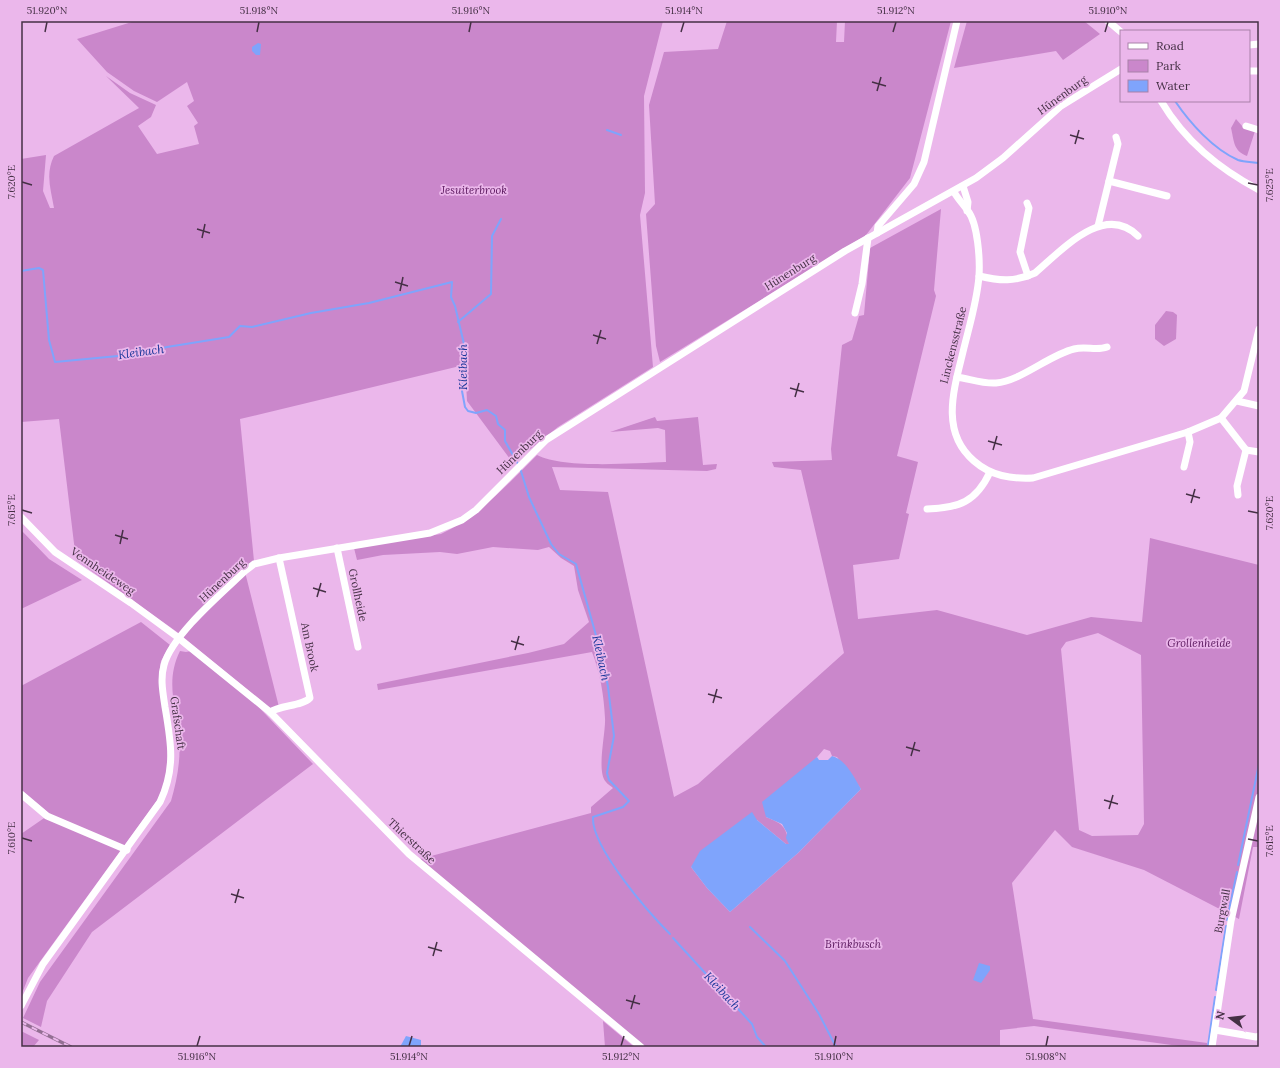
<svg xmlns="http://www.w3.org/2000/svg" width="1280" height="1068" font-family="Lora,serif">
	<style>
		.green { fill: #ca87cb; fill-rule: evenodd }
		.water { fill: #7fa4fc }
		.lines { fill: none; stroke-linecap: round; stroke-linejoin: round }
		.stream { stroke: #7fa4fc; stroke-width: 2 }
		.minor { stroke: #fff; stroke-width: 7 }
		.rail-casing { stroke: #936f93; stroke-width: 3.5 }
		.rail { stroke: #ebb7eb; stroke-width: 2; stroke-dasharray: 6; stroke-linecap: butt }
		.ticks { fill: none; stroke: #453045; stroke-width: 1.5 }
		.labels { text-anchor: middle; stroke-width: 3.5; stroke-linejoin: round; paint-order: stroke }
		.street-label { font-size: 11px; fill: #453045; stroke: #ebb7eb }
		.park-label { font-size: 11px; font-style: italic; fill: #5a175d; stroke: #ebb7eb }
		.water-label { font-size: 12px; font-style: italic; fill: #1a379a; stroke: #ebb7eb }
		.neatline { fill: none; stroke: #453045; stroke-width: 1.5 }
		.ticks-label { font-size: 10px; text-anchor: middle; fill: #453045 }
	</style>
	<rect width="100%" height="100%" fill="#ebb7eb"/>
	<g class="green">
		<path d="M135,21H663L644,96L645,193L640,215L653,367L558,427L513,463L467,401L466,383L460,366L240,419L254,561L244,568L279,707L272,710L177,632L76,560L59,419L21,422V159L46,155L43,191L50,208H54C51,190 45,174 54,156L139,108L106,76L130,93L156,105L151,117L138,126L157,154L199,144L194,126L198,123L187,106L194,101L187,82L157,102L134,91L107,72L77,39Z"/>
		<polygon points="727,21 837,21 836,42 844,42 845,21 951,21 910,178 866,235 660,362 656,346 646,214 655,204 649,105 664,52 718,49"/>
		<polygon points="967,21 1084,21 1100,34 1063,60 1056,51 954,68"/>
		<path d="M1236,119L1243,127L1255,131L1247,156C1233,151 1234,140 1231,128Z"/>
		<path d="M941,209L934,290L936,296L897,456L918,462L906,513L909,514L899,559L853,565L858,619L937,610L1027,635L1091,617L1142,622L1150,538L1259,565V847H1253L1239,919L1144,870L1072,847L1055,830L1012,883L1033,1019L1207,1043V1047H1186L1034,1026L1000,1030V1047H644L515,940L420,859L591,813V807L613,788C611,786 607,784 606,782C596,771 606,733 605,718C604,696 600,672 592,652L378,690L377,684L528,653L564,644L589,622L578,590L574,566L561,558L549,547L538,550L493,547L457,554L440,552L383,555L357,560L354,548L441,534C479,516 508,484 537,455C564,469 634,463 666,462L665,430L658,428L610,432L655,417L657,421L698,417L703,465L717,464L716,469L707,471L552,467L560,490L608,492L674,797L698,784L844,653L801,470L774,467L772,462L832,460L831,449L842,345L852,340L859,316L864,315L870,248ZM1098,633L1141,655L1144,824L1138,835L1092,836L1079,830L1061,649L1066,642ZM824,749L830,751L832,756L837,757L861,789L798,853L730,912L707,888L691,867L757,820L786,844H789C786,826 783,824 766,817Z"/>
		<polygon points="1166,311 1173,312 1177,315 1176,339 1164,346 1155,339 1155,325"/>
		<polygon points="21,530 49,559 82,580 21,609"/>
		<polygon points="141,622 170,645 161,661 159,675 168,743 167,777 158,799 28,978 21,996 21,834 50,814 21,790 21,686"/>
		<path d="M180,651L186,652L191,651L248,696L313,764L92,932L47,1001L41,1027L23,1018L40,982L171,801C177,780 181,760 179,738C176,706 165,681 180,651Z"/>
		<polygon points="603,1021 633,1046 634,1047 605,1047"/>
		<polygon points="21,1031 39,1040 33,1047 21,1047"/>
	</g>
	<g class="water">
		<polygon points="258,43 261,44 260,55 256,55 252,51 252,47"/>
		<path d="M832,756C846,760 854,777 861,789L798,853L730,912L707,888L691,867L700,851L752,812L757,820L786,844H789L786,838L787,833L782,824L766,817L762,802L817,757L819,760H828Z"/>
		<polygon points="979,963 990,966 990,970 981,983 973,980"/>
		<polygon points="406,1036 421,1040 421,1047 400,1047"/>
	</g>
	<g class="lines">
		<g class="stream">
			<path d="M1175,101C1190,123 1213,149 1238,160C1244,162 1253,162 1259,163"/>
			<polyline points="607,130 621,135"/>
			<polyline points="21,271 39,268 43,270 49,340 55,362 139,354 167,347 229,337 240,326 252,327 311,313 369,303 452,282 451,297 455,306 464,344 462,352 464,361 462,391 465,407 468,411 476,413 487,410 496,416 498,424 505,430 505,441 518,464"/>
			<polyline points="458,322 491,294 492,236 501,219"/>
			<path d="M520,468L529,497L551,544L559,554L576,564L604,664L608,687L614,736L607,773L609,780L629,801L623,807L593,817C591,847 649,913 670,934"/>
			<polyline points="1238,865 1259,764"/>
			<polyline points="1229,910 1237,872"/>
			<polyline points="1227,920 1228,915"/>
			<polyline points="750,927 785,961 819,1014 836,1047"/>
			<polyline points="673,938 752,1024 757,1037 766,1047"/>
			<polyline points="1216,990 1226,926"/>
			<polyline points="1208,1046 1215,997"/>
		</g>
		<g class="minor">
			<polyline points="1108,21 1121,32"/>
			<polyline points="1249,45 1259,44"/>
			<polyline points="1249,71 1259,71"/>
			<path d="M1161,101C1185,141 1218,168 1259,190"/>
			<polyline points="1246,126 1259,130"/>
			<polyline points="1109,181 1167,196"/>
			<polyline points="963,186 968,202 967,211"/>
			<path d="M954,192C958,199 963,204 968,211C978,224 980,260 979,276C977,303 968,330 962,356C953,392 941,433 974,461C991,476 1011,479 1033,478L1188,432L1221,418L1244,391L1259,329"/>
			<polyline points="1027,203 1029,208 1020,252 1028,276"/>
			<polyline points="1098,226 1118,144 1116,137"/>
			<polyline points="877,233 878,226 914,184 924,162 957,21"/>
			<path d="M979,276C1000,281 1015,282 1035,273C1061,251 1104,202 1138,236"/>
			<polyline points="855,313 862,284 868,238"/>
			<path d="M957,377C970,379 983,384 996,383C1021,381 1049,355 1074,349C1086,346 1097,351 1107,347"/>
			<polyline points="1237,401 1259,406"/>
			<polyline points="1221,418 1246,450 1259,452"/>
			<polyline points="1184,467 1190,442 1188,432"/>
			<polyline points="1238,495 1237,486 1246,450"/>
			<path d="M927,509C959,508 976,502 990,472"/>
			<polyline points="21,517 55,552 131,603 176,636 270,712 409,854 641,1047"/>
			<polyline points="337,548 358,647"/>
			<path d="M270,712C281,705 302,706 310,698L279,558"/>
			<polyline points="21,794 47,816 127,850"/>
			<path d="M21,1006L43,964L160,802C176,768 171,742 165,707C163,693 160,679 164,665C172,635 222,593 245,571L254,564L279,558L430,533L462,520L476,510L546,440L845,251L976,178L1003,158L1061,106L1121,69"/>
			<polyline points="1215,1030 1256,1037 1259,1036"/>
			<polyline points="1212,1047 1231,921 1259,797"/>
		</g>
		<g class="rail-casing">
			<polyline id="rail" points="21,1022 71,1047"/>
		</g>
		<use href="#rail" class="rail"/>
	</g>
	<path class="ticks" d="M45,32L47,22M257,32L259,22M469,32L471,22M681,32L684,22M893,32L896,22M1105,32L1108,22M872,82L886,86M877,91L881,77M1070,135L1084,139M1075,144L1079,130M22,182L32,185M1248,183L1258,185M197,229L210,233M202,238L205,224M395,282L408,286M400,291L403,277M593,335L606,339M597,344L601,330M790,388L804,392M795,397L799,383M988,441L1002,445M993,450L997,436M1186,494L1200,498M1191,503L1195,489M22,510L32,513M1248,511L1258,513M115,535L128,539M120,544L123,530M313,588L326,592M317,597L321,583M511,641L524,645M515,650L519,636M708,694L722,698M713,703L717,689M906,747L920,751M911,756L915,742M1104,800L1118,804M1109,809L1113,795M22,838L32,841M1248,839L1258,841M231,894L244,898M235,903L239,889M428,947L442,951M433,956L437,942M626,1000L640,1004M631,1009L635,995M197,1046L200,1036M409,1046L412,1036M621,1046L624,1036M834,1046L836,1036M1046,1046L1048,1036"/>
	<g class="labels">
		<g class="street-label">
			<text transform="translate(1062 95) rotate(-36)" y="4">Hünenburg</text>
			<text transform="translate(790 272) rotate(-32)" y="4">Hünenburg</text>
			<text transform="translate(953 345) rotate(-76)" y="4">Linckensstraße</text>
			<text transform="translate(519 452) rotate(-44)" y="4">Hünenburg</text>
			<text transform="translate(103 571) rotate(34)" y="4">Vennheideweg</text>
			<text transform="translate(222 580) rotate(-43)" y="4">Hünenburg</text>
			<text transform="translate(358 595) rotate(78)" y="4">Grollheide</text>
			<text transform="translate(310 647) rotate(78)" y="4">Am Brook</text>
			<text transform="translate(178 723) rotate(82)" y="4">Grafschaft</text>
			<text transform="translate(412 841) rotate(43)" y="4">Thierstraße</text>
			<text transform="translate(1222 911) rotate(-79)" y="4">Burgwall</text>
		</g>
		<g class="park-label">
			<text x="474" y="194">Jesuiterbrook</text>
			<text x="1199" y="647">Grollenheide</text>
			<text x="853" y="948">Brinkbusch</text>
		</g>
		<g class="water-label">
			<text transform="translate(141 352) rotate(-8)" y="4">Kleibach</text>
			<text transform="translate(463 367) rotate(-90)" y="4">Kleibach</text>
			<text transform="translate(601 658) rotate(78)" y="4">Kleibach</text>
			<text transform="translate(722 991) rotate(47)" y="4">Kleibach</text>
		</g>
	</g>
	<rect width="1280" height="1068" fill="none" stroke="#ebb7eb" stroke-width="44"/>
	<rect x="1120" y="30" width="130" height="72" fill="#ebb7eb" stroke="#a981a9"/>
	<rect x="1128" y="43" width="20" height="6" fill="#ffffff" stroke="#a981a9"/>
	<text x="1156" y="50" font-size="12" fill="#453045">Road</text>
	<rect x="1128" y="60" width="20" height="12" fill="#ca87cb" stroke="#a981a9"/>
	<text x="1156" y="70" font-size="12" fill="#453045">Park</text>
	<rect x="1128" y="80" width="20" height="12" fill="#7fa4fc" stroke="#a981a9"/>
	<text x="1156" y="90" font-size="12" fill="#453045">Water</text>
	<g transform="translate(1230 1018) rotate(285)" stroke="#ebb7eb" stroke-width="3" paint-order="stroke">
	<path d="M0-3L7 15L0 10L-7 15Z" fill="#453045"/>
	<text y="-6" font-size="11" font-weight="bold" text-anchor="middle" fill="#453045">N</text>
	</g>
	<rect x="22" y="22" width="1236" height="1024" class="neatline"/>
	<g class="ticks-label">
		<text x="47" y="14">51.920°N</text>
		<text x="259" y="14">51.918°N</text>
		<text x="471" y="14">51.916°N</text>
		<text x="684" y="14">51.914°N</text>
		<text x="896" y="14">51.912°N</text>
		<text x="1108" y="14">51.910°N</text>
		<text transform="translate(11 182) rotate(-90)" y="4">7.620°E</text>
		<text transform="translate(1269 185) rotate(-90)" y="4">7.625°E</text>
		<text transform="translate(11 510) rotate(-90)" y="4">7.615°E</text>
		<text transform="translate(1269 513) rotate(-90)" y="4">7.620°E</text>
		<text transform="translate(11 838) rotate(-90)" y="4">7.610°E</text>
		<text transform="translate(1269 841) rotate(-90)" y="4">7.615°E</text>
		<text x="197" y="1060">51.916°N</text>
		<text x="409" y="1060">51.914°N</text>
		<text x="621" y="1060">51.912°N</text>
		<text x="834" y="1060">51.910°N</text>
		<text x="1046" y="1060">51.908°N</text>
	</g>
</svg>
